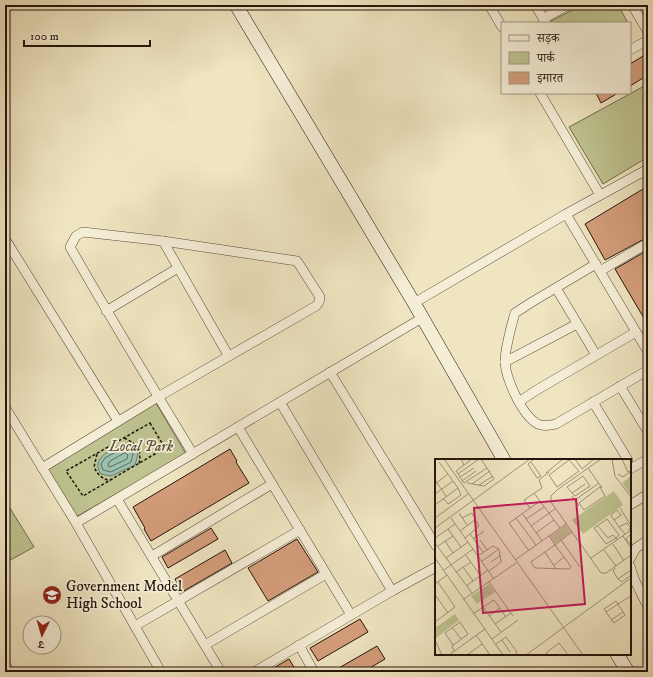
<svg xmlns="http://www.w3.org/2000/svg" width="653" height="677" font-family="'IM FELL DW Pica','Noto Serif Devanagari',serif">
	<style>
		.green { fill: #bec390; stroke: #726c4e }
		.water { fill: #9bc0ad; stroke: #6c7c6d }
		.lines { fill: none; stroke-linecap: round; stroke-linejoin: round }
		.shore { stroke: #606a5c; stroke-width: 1 }
		.building { fill: #d49d7b; stroke: #26150c }
		.minor-casing { stroke: #584939; stroke-width: 10 }
		.secondary-casing { stroke: #26150c; stroke-width: 14 }
		.path { stroke: #26150c; stroke-width: 1.5; stroke-dasharray: 3 2; stroke-linecap: butt }
		.minor { stroke: #f5eed7; stroke-width: 9 }
		.secondary { stroke: #f5eed7; stroke-width: 13 }
		.labels { text-anchor: middle; stroke-width: 3.5; stroke-linejoin: round; paint-order: stroke }
		.park-label { font-size: 15px; font-style: italic; fill: #5b523a; stroke: #f5eed7 }
		.poi-label { font-size: 15px; fill: #26150c; stroke: #f5eed7; text-anchor: start }
		.inset-road { fill: none; stroke: #9f9279; stroke-width: 1 }
		.view { fill: #c2185b; fill-opacity: 0.15; stroke: #c2185b; stroke-width: 2 }
		.inset-edge { fill: none; stroke: #26150c; stroke-width: 2 }
	</style>
	<rect width="100%" height="100%" fill="#efe5c1"/>
	<filter id="stains"><feTurbulence type="fractalNoise" baseFrequency=".005" numOctaves="4"/><feColorMatrix values="0 0 0 0 .2 0 0 0 0 .09 0 0 0 0 .02 0 0 0 .5 -.17"/></filter>
	<radialGradient id="worn" r=".72"><stop offset=".6" stop-color="#630" stop-opacity="0"/><stop offset="1" stop-color="#630" stop-opacity=".3"/></radialGradient>
	<g class="green">
		<polygon points="582,5 618,5 628,23 552,23 551,21"/>
		<polygon points="648,84 648,157 603,184 569,127"/>
		<polygon points="156,403 186,454 76,517 47,468"/>
		<polygon points="5,500 34,547 5,563"/>
	</g>
	<path class="water" d="M126,443L134,446L138,454L135,465L111,476L101,474C89,457 114,449 126,443Z"/>
	<g class="lines">
		<g class="shore">
			<polygon points="126,447 131,449 133,454 131,462 111,472 103,470 101,464 105,458"/>
			<polygon points="125,453 128,455 127,459 110,467 108,466 109,462"/>
		</g>
	</g>
	<g class="building">
		<polygon points="648,53 648,75 630,86 630,64"/>
		<polygon points="596,93 618,93 601,103"/>
		<polygon points="648,186 648,237 605,260 585,224"/>
		<polygon points="648,250 648,325 615,269"/>
		<polygon points="230,449 237,461 236,462 249,483 151,541 144,529 145,528 133,507"/>
		<polygon points="211,528 218,539 168,568 162,557"/>
		<polygon points="297,539 318,572 268,601 248,568"/>
		<polygon points="225,550 232,563 182,592 175,579"/>
		<polygon points="360,619 368,632 318,661 310,648"/>
		<polygon points="377,646 385,659 363,672 332,672"/>
		<polygon points="289,659 297,672 267,672"/>
	</g>
	<g class="lines">
		<g class="minor-casing">
			<g id="minor">
				<polyline points="489,5 502,27"/>
				<polyline points="535,5 546,23"/>
				<polyline points="632,5 648,32"/>
				<polyline points="543,19 568,5"/>
				<polyline points="630,50 648,40"/>
				<polyline points="540,93 600,195"/>
				<polyline points="566,214 648,352"/>
				<polyline points="163,241 228,355"/>
				<polyline points="7,242 118,421"/>
				<path d="M596,264L532,302L515,313C511,327 505,349 505,362C506,379 522,416 538,424C544,427 550,425 556,424L648,370"/>
				<polyline points="600,271 648,243"/>
				<polyline points="556,288 596,355"/>
				<polyline points="414,303 566,214 648,169"/>
				<polyline points="106,311 178,268"/>
				<polyline points="505,362 577,324"/>
				<polyline points="330,372 436,546"/>
				<polyline points="620,386 648,432"/>
				<polyline points="280,402 392,591"/>
				<polyline points="519,402 535,391 636,332"/>
				<polyline points="593,402 628,460"/>
				<polyline points="5,407 76,523 161,672"/>
				<polyline points="238,427 351,615"/>
				<path d="M42,468L158,397L316,306L319,302L320,297L297,261L163,241L83,232L76,236L70,247C110,317 151,385 193,454"/>
				<polyline points="630,469 648,459"/>
				<polyline points="117,499 221,672"/>
				<polyline points="630,505 648,494"/>
				<polyline points="76,523 422,318"/>
				<polyline points="152,556 272,484"/>
				<polyline points="630,559 636,548 648,540"/>
				<polyline points="630,566 635,581 648,607"/>
				<polyline points="135,626 300,530"/>
				<polyline points="205,645 326,574"/>
				<polyline points="299,645 314,672"/>
				<polyline points="5,664 10,672"/>
				<polyline points="254,672 392,591 436,567"/>
			</g>
		</g>
		<g class="secondary-casing">
			<g id="secondary">
				<polyline points="236,5 414,303 504,460"/>
				<polyline points="617,654 628,672"/>
			</g>
		</g>
		<g class="path">
			<polygon points="150,423 165,448 83,496 66,471"/>
			<path d="M124,438C137,444 142,449 139,464"/>
			<path d="M97,454L94,467C98,475 101,478 110,481"/>
			<polyline points="5,523 6,524 5,531"/>
		</g>
		<use href="#minor" class="minor"/>
		<use href="#secondary" class="secondary"/>
	</g>
	<defs>
		<g id="school-disc" transform="scale(1)"><circle r="9.5" fill="#8f2418" stroke="#f5eed7"/><path d="M0-5L7-2L0 1L-7-2ZM-4 1L0 2.5L4 1V4Q0 6-4 4Z" fill="#fff"/></g>
	</defs>
	<g fill-rule="evenodd">
		<use href="#school-disc" x="52" y="595"/>
	</g>
	<g class="labels">
		<g class="park-label">
			<text x="141" y="451">Local Park</text>
		</g>
		<g class="poi-label">
			<text x="66" y="591">Government Model<tspan x="66" dy="17">High School</tspan></text>
		</g>
	</g>
	<g transform="translate(435 459)">
		<rect width="196" height="196" fill="#efe5c1"/>
		<path d="M196,17V36L187,24ZM179,32L188,46L148,75L137,61ZM131,66L136,73L120,85L115,77ZM54,125L60,133L42,145L36,137ZM20,155L24,161L0,180V169Z" fill="#bec390"/>
		<path class="inset-road" d="M9,0L148,196M26,0L29,6L37,0M99,0L93,5L102,19L106,17M140,0L147,10L159,0M166,0L122,31L116,37V43L166,114H171L196,96M177,0L180,17L196,38M187,0L193,13L196,12M134,1L144,12L122,28L114,16ZM96,3L106,17M29,6L21,12L29,24L52,9M153,9L167,29M111,14L128,0M23,15L44,0M183,15L188,18L195,13M25,18L39,9M0,21L11,37M27,22L41,12M32,24L49,27L59,20L46,0M0,25L13,15L4,3M37,25L55,12M44,26L58,17M165,28L170,37L149,51L144,44L166,27M99,34L125,69M137,34L140,37L155,27L148,17L132,28L137,34L150,25M0,35L18,22M137,37L144,47M8,39L13,45L26,36L23,29M140,41L164,24M0,46L23,29L13,15M95,49L89,41L107,29L104,21L114,13M185,49L195,65M24,54L32,66M87,54L107,82M0,59L33,35M16,59L59,120M27,59L37,54L44,67L30,79M81,59L101,86M91,60L109,48M179,61L186,56L182,51L176,56V57L182,65L184,68L190,75M162,66L173,79L178,76L181,79M96,67L120,50M184,68L192,64L196,69L193,71M0,69L95,0M13,70L26,88M25,72L41,60M101,74L119,61M35,75L48,93M196,75L191,80L196,86M114,77L120,86L129,98L136,108L134,110L100,109L96,103L97,102L120,86L137,73M188,77L196,89M0,79L20,65M181,79L171,85L159,69L172,60L184,76L181,79L183,81M38,80L49,72M45,81L52,91M126,81L145,108M10,82L18,94M0,84L37,134M178,85L189,102M3,87L18,77M169,91L181,107M94,92L74,64L105,42M110,93L121,110M30,95L45,116M43,97L58,87L64,90L66,103L54,112M0,99L68,196M11,99L33,83M156,99L196,71M80,101L131,65M47,102L64,90M56,103L66,96M119,106L129,98M28,108L38,122M180,109L178,112L183,120L196,111M9,111L38,90M21,113L36,103M183,120L187,123L196,116M54,123L78,157M0,125L12,116M31,127L53,111M1,137L13,154M29,140L81,104M183,145L171,153L179,164L190,156L183,145L196,137M48,148L66,173M171,153L169,150L181,142L183,145M39,154L59,141L71,158M54,157L65,149M176,161L188,153M0,163L20,148L3,123M60,165L76,154M17,168L26,180M41,176L55,196M57,180L83,161M0,181L7,196M67,181L75,193M61,185L71,178L82,193L80,196M18,186L10,174L25,163L33,175L17,187L19,192M14,196L50,170M32,196L47,185M91,196L196,119M112,196L111,194L124,184L133,196"/>
		<path class="view" d="M141,40L150,145L48,154L39,49Z"/>
		<rect width="196" height="196" class="inset-edge"/>
	</g>
	<rect width="653" height="677" fill="none" stroke="#efe5c1" stroke-width="20"/>
	<rect x="6" y="6" width="641" height="665" fill="none" stroke="#26150c" stroke-width="2"/>
	<rect x="10" y="10" width="633" height="657" fill="none" stroke="#26150c"/>
	<rect x="501" y="22" width="130" height="72" fill="#f5eed7" stroke="#a29786"/>
	<rect x="509" y="35" width="20" height="6" fill="#f5eed7" stroke="#a29786"/>
	<text x="537" y="42" font-size="12" fill="#26150c">सड़क</text>
	<rect x="509" y="52" width="20" height="12" fill="#bec390" stroke="#a29786"/>
	<text x="537" y="62" font-size="12" fill="#26150c">पार्क</text>
	<rect x="509" y="72" width="20" height="12" fill="#d49d7b" stroke="#a29786"/>
	<text x="537" y="82" font-size="12" fill="#26150c">इमारत</text>
	<g transform="translate(42 635) rotate(185)"><circle r="19" fill="#f5eed7" stroke="#a29786"/>
	<path d="M0-3L7 15L0 10L-7 15Z" fill="#8f2418"/>
	<text y="-6" font-size="11" font-weight="bold" text-anchor="middle" fill="#26150c">उ</text>
	</g>
	<path d="M24 40v6h126v-6" fill="none" stroke="#26150c" stroke-width="2"/>
	<text x="30" y="40" font-size="12" fill="#26150c" stroke="#f5eed7" stroke-width="3" paint-order="stroke">100 m</text>
	<rect width="100%" height="100%" filter="url(#stains)"/>
	<rect width="100%" height="100%" fill="url(#worn)"/>
</svg>
